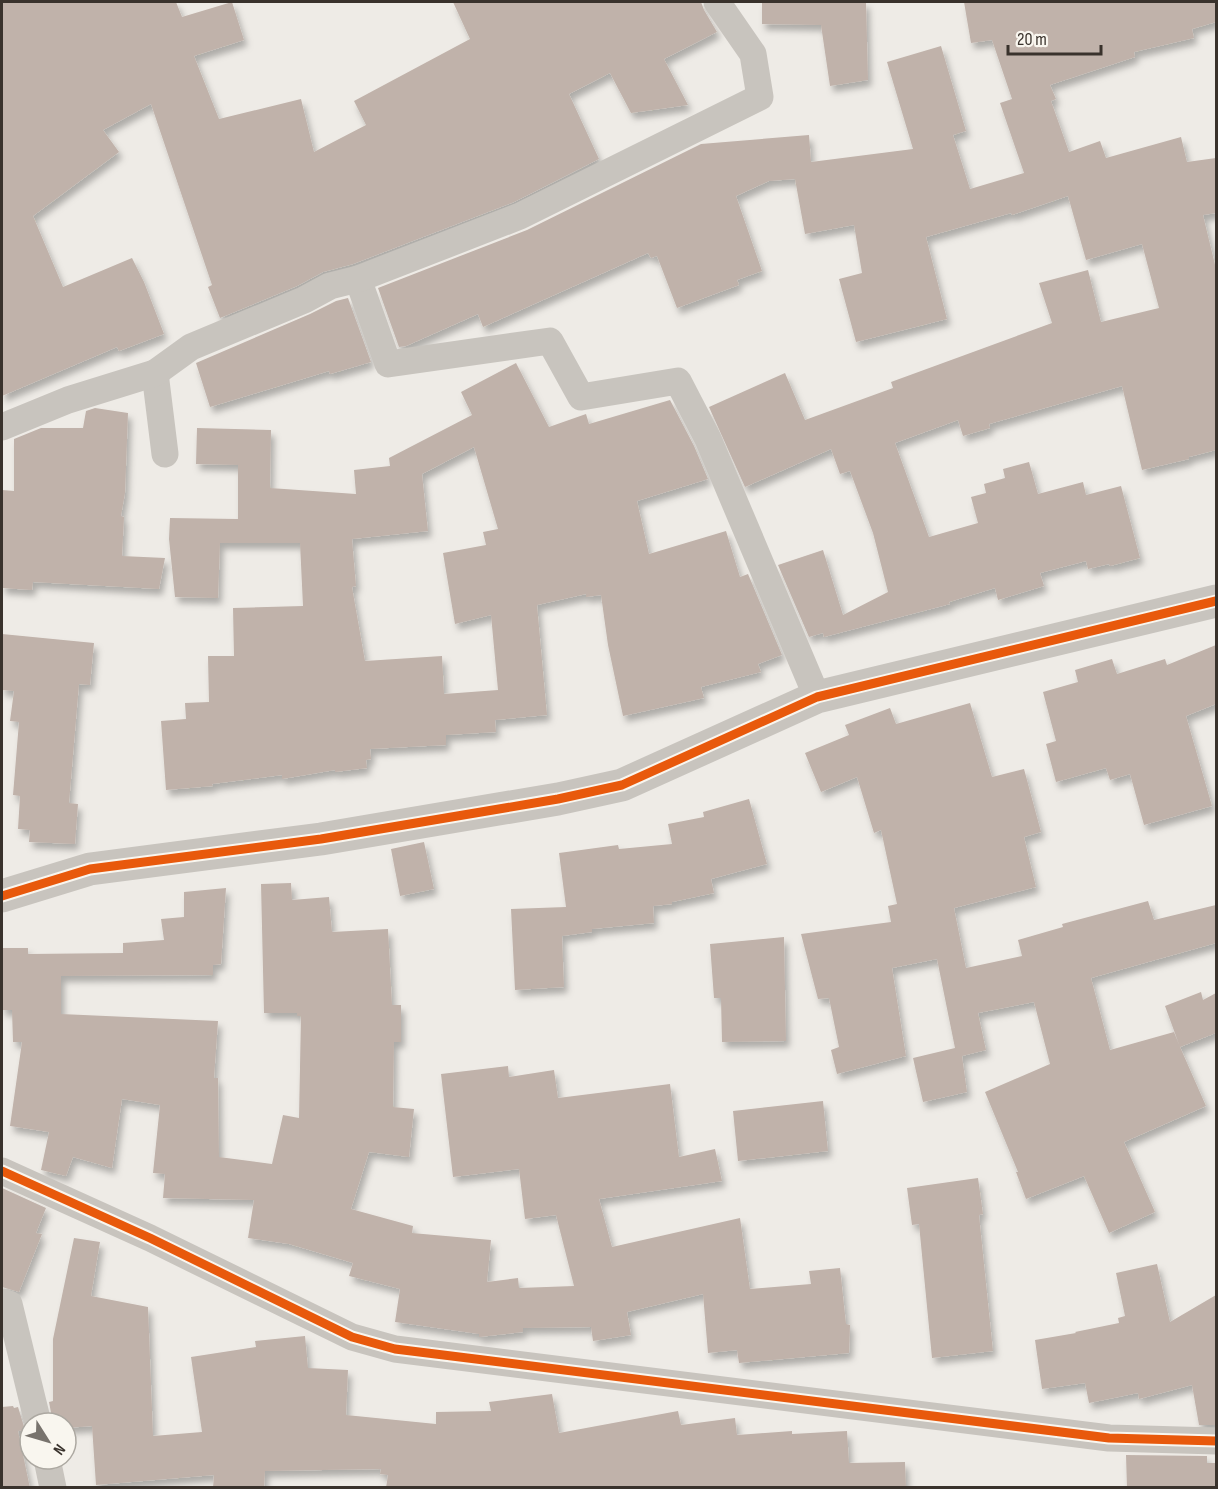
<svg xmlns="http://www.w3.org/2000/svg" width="1218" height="1489" font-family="'Sofia Sans Condensed',sans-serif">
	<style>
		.building { fill: #c0b2aa; fill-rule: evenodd; filter: url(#shadow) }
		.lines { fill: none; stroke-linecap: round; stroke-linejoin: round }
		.minor { stroke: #c8c4be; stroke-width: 27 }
		.tertiary { stroke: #c8c4be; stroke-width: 33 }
		.cycleway-casing { stroke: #f9f6ef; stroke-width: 13 }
		.cycleway { stroke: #e8590c; stroke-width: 9 }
	</style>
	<defs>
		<filter id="shadow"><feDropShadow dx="3.5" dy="6" stdDeviation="3" flood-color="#0004"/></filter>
	</defs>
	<rect width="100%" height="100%" fill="#eeebe6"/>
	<g class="building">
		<polygon points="2,2 176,2 182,17 232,2 244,40 194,56 219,119 301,99 314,152 366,125 354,101 470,39 453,2 701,2 704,10 717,32 664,59 688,105 631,113 610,73 569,94 599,159 514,202 353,264 323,272 297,286 220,318 208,287 212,285 151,104 103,130 119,152 33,216 63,287 132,258 144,282 164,334 119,351 117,347 2,396"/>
		<polygon points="762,2 866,2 868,80 830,86 821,25 762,24"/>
		<polygon points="964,2 1216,2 1216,22 1192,29 1194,38 1134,52 1135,57 1050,85 1056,99 1051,101 1069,152 1100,141 1106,158 1181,137 1187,162 1216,158 1216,213 1203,215 1216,269 1216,450 1189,457 1189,459 1142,470 1122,386 989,424 990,428 963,436 958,420 895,443 929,537 978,523 971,497 986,493 984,484 1005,478 1003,469 1029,462 1038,494 1083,482 1086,495 1121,486 1140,558 1110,566 1109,564 1088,569 1086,561 1040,573 1044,586 998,600 995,588 949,602 950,604 824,637 823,633 809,637 778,565 823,550 843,615 888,592 873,533 850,471 840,474 831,449 745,487 709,407 785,373 805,420 893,388 891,382 1052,323 1039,283 1088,270 1101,322 1159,308 1142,244 1086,260 1068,196 1012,215 1011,213 926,237 947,319 856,342 839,279 862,273 854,225 805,234 795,179 769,181 736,196 762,271 737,280 739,285 677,308 657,256 651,258 648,253 483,327 478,314 406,346 399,347 378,288 527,230 701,144 809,135 811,162 913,149 887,62 941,46 966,131 953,135 970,189 1024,173 1000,103 1012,99 992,40 971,43"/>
		<polygon points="348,298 371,362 330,374 329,371 210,407 196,363 310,314 336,301"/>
		<path d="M516,363L549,427L586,414L589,424L670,400L694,446L708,479L637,501L649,554L726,531L740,577L748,574L782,655L758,664L761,672L701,687L704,698L623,716L608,645L601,595L586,597V594L537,605L547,715L495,720L496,732L446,735V745L370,749L371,759L366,760L367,768L335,772V770L282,779V775L212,784L213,786L166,790L161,721L186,719L185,703L209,702L208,656H234L233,608L303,606L300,543H220L218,598L175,597L169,539L170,518L238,519V465L196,464L197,428L271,430L270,488L356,494L354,470L390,466L389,458L472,415L461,392ZM474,447L498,529L483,532L486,545L443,553L455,624L491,615L498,690L444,694L442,656L365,661L352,587L356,586L352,539L428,531L422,474Z"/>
		<polygon points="95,408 128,413 125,493 121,516 124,517 122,556 165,558 159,589 33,582 32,590 2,588 2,490 14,491 14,439 41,428 83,428 86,411"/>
		<polygon points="2,634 94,643 90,685 79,684 69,803 78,804 75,844 29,842 30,830 18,829 20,796 13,795 19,722 10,721 14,691 2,690"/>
		<polygon points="1216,645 1216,704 1186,716 1212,806 1144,825 1130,774 1110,780 1106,768 1056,782 1046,744 1056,741 1043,692 1078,682 1075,670 1112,659 1117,674 1165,659 1167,665"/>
		<polygon points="970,703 992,777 1024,769 1041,832 1024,837 1036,887 954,908 966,968 1022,956 1018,940 1063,927 1062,924 1148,901 1154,920 1216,905 1216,943 1091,978 1110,1050 1174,1032 1180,1047 1165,1006 1201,992 1203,1000 1216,993 1216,1033 1180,1047 1206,1106 1124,1142 1155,1212 1109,1233 1084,1176 1026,1199 1016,1172 1018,1172 985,1092 1050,1064 1034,1002 978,1013 986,1050 962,1056 967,1092 923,1102 913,1058 955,1048 937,959 892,968 906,1056 837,1074 831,1050 839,1047 829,998 818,999 801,934 891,922 888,906 897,904 881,830 874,833 857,777 821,792 805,753 849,735 845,725 890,708 896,724"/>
		<polygon points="749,799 767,864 711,879 714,893 672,902 672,904 653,906 654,923 592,929 592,932 562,936 564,987 515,990 511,909 566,907 559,853 618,845 619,849 672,844 668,824 704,817 703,812"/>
		<polygon points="424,842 434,889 400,896 391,849"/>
		<polygon points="291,883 292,900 329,897 332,932 388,929 392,1005 401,1005 401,1042 394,1042 393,1107 414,1109 409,1157 369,1152 351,1209 413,1226 412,1233 491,1240 487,1282 518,1278 519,1288 574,1286 556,1215 525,1219 519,1169 453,1177 441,1074 508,1066 509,1077 554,1070 558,1098 670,1084 679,1157 715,1149 722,1181 599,1199 612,1247 740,1218 750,1289 811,1284 809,1271 840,1268 846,1324 850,1325 849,1353 739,1363 737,1350 708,1353 703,1294 627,1312 631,1335 593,1341 591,1327 523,1328 523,1332 479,1337 479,1334 395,1322 400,1289 349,1276 353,1263 289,1244 248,1238 254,1200 163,1198 165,1174 153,1173 160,1105 122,1099 112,1168 73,1157 66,1176 41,1170 49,1132 10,1126 22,1042 13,1042 12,1010 2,1010 2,948 28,948 28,954 123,953 123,943 164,940 161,919 184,917 184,892 226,888 221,964 213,965 213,975 61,976 61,1014 218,1021 214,1078 218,1078 219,1157 272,1164 283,1115 299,1118 301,1016 297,1016 297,1013 264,1013 261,884"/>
		<polygon points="784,937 786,1041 722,1042 721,998 714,998 710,944"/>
		<polygon points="823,1101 828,1151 738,1161 733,1111"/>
		<polygon points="978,1178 983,1214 979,1215 993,1351 932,1358 919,1224 912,1225 907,1188"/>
		<polygon points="2,1188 46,1208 36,1233 42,1234 19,1292 2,1287"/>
		<polygon points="74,1238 100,1242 91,1296 148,1307 153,1436 202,1432 191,1357 256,1347 255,1341 305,1336 308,1368 348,1370 346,1415 436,1424 436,1412 491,1411 489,1402 552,1394 559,1433 678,1411 681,1425 735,1418 737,1435 792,1431 792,1434 847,1431 849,1463 905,1462 906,1488 386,1488 388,1475 380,1474 381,1469 265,1471 264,1488 213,1488 214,1475 96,1485 92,1426 66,1428 66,1423 53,1423 49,1402 53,1401 53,1339"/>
		<polygon points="1157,1264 1170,1322 1216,1295 1216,1425 1199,1425 1192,1385 1139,1399 1138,1393 1089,1403 1085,1383 1042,1389 1035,1340 1076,1333 1075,1332 1119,1323 1118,1318 1125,1316 1116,1273"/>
		<polygon points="13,1406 14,1408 18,1407 25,1430 18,1431 30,1488 2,1488 2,1407"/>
		<polygon points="1126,1455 1207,1456 1207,1463 1216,1463 1216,1488 1127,1488"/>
	</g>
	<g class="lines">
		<g class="minor">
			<polyline points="358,279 388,364 550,341 581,397 678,381 708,439 817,697"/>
			<polyline points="155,373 165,454"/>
			<polyline points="2,427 68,400 155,373 191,347 304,300 330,286 358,279 520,216 760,97 753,54 717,2"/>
			<polyline points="2,1171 150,1238 352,1337 395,1349 1109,1438 1216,1441"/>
			<polyline points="2,1302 9,1304 38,1423"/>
			<polyline points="47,1459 53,1488"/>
		</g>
		<polyline class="tertiary" points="2,896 90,869 321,839 558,799 622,785 817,697 1216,601"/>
		<g class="cycleway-casing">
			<g id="cycleway">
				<polyline points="2,896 90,869 321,839 558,799 622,785 817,697 1216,601"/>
				<polyline points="2,1171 150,1238 352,1337 395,1349 1109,1438 1216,1441"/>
			</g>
		</g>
		<use href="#cycleway" class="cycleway"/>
	</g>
	<rect width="1218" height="1489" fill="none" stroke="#39322c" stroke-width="6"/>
	<g transform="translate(48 1441) rotate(127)"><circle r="28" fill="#f9f6ef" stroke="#aca8a1" stroke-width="1.5"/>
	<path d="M0-4.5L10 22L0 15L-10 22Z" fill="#78736d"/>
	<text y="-9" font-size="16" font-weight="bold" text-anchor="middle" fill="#39322c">N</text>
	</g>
	<path d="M1008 45v9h93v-9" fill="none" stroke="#39322c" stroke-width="3"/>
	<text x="1017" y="45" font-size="18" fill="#39322c" stroke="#f9f6ef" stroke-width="4.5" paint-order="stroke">20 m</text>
</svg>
